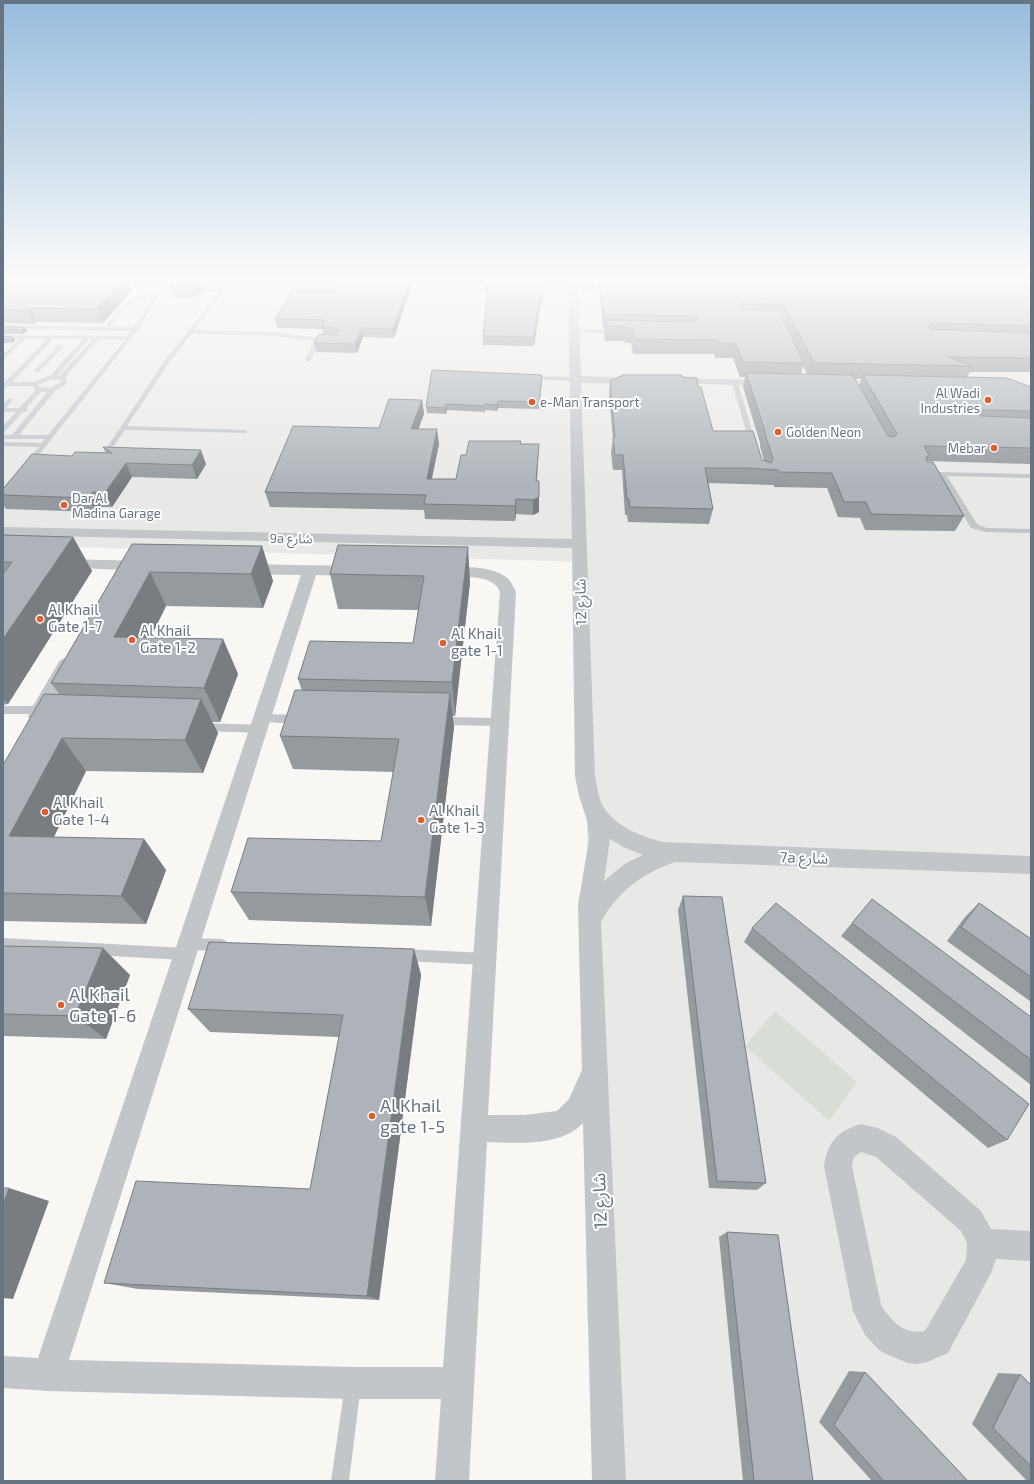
<svg xmlns="http://www.w3.org/2000/svg" width="1034" height="1484" font-family="'Exo 2','Noto Sans Arabic',sans-serif">
	<style>
		.built { fill: #e7e9e7 }
		.green { fill: #d8ded5 }
		.lines { fill: none; stroke-linecap: round; stroke-linejoin: round }
		.service { fill: #c2c6c9; fill-rule: evenodd }
		.minor { fill: #c2c6c9; fill-rule: evenodd }
		.wall { fill: #959a9f; fill-rule: evenodd }
		.shaded-wall { fill: #797d82 }
		.building { fill: #adb3b9; stroke: #797d82 }
		.poi-dot { fill: #e05e2b; stroke: #fff; stroke-width: 1.5 }
		.labels { text-anchor: middle; stroke-width: 4; stroke-linejoin: round; paint-order: stroke }
		.far-poi-label { font-size: 13px; fill: #667584; stroke: #fff; text-anchor: start }
		.far-street-label { font-size: 13px; fill: #667584; stroke: #fff }
		.street-label { font-size: 15px; fill: #667584; stroke: #fff }
		.poi-label { font-size: 15px; fill: #667584; stroke: #fff; text-anchor: start }
		.near-poi-label { font-size: 18px; fill: #667584; stroke: #fff; text-anchor: start }
		.near-street-label { font-size: 18px; fill: #667584; stroke: #fff }
	</style>
	<rect width="100%" height="100%" fill="#f7f7f4"/>
	<polygon class="built" points="3,280 1031,280 1031,1481 604,1481 587,1313 587,562 3,545"/>
	<polygon class="green" points="775,1011 857,1082 829,1121 745,1046"/>
	<g class="lines">
		<g class="service">
			<path d="M114,280H171L158,297L138,330L30,466H26L24,465L39,447L3,446V442L42,443L45,439H3V435H12L47,392H41L26,408L28,410L27,411L23,412L5,431L3,432V426L16,412H3V403L8,399H12V401L6,408H19L36,390L32,386H8L3,390V384L47,339H25L3,360V355L19,339H3V335L127,336L132,331L3,329V325L105,327C121,307 127,296 154,295L164,283H116ZM152,298L134,327H110C123,310 129,299 152,298ZM53,339H83L51,375L34,382H12ZM89,339H93L59,376H57ZM99,339L125,340L48,435H19L55,391L66,384L67,379L65,377ZM52,379L61,380V382L50,388L39,387L38,385Z"/>
			<polygon points="194,280 199,280 196,288 221,289 228,280 233,280 194,330 272,332 329,339 332,341 329,343 319,341 311,360 308,362 305,360 314,341 272,336 192,334 170,361 127,426 245,430 247,431 247,433 125,430 113,447 109,447 108,446 166,359 219,292 193,290 190,287"/>
			<polygon points="573,287 611,287 614,289 611,291 571,290"/>
			<polygon points="574,329 618,330 621,332 618,334 572,332 572,330"/>
			<polygon points="59,345 64,346 39,372 35,372 35,370"/>
			<polygon points="529,376 575,377 578,379 575,381 527,379 526,378"/>
			<polygon points="735,381 738,383 756,444 755,445 750,444 732,383"/>
			<polygon points="936,472 1031,474 1031,478 947,476 977,524 987,528 1031,529 1031,533 986,532 971,528 940,476 935,474"/>
			<polygon points="3,706 40,706 45,710 40,714 3,714"/>
			<path d="M263,714L299,715L304,719C300,725 262,724 258,718Z"/>
			<polygon points="441,717 499,718 504,722 499,726 441,725 436,721"/>
			<polygon points="202,723 260,725 265,729 260,733 202,731 197,727"/>
			<polygon points="3,938 184,948 182,944 184,940 188,938 222,939 226,941 228,945 226,949 222,951 188,950 190,954 188,958 184,960 3,950"/>
			<polygon points="403,949 485,953 489,955 491,959 489,963 485,965 403,961 399,959 397,955 399,951"/>
			<polygon points="353,1377 359,1379 361,1385 349,1481 331,1481 345,1385 347,1379"/>
		</g>
		<g class="minor">
			<path d="M568,280H578L581,376L636,378L642,381L636,384L581,383L595,776C597,785 598,798 603,806C614,826 642,837 663,842L1031,856V874L675,862C642,874 618,891 601,922L626,1481H592L583,1123C561,1147 516,1143 487,1142L469,1481H435L441,1399H353L48,1391L3,1388V1356L38,1358L301,575L244,574L239,572L236,569L239,566L244,564L355,566L360,568L363,571L360,574L355,576L316,575L69,1360L353,1367H443L500,592C492,572 461,578 444,578L439,576L436,573L439,570C455,565 492,566 506,577C511,581 513,586 516,592L488,1115H524L557,1111L569,1099L582,1070L578,905L589,840L587,820L579,796L575,776L572,548L3,535V527L572,539ZM610,839L623,847L643,855L626,863L604,881Z"/>
			<polygon points="671,378 770,380 776,383 770,386 667,383 665,381"/>
			<polygon points="62,559 146,561 151,563 154,566 151,569 146,571 57,567 54,564 57,561"/>
			<polygon points="66,658 72,660 75,664 44,721 37,723 30,721 28,716 30,711 60,660"/>
			<path d="M861,1124L878,1128L896,1137L981,1211L991,1229L1031,1231V1261L996,1259L991,1273L948,1353L927,1362L917,1364L908,1363L888,1355L879,1350L865,1335L853,1311L824,1166C828,1142 837,1131 861,1124ZM861,1152L876,1157L961,1231L967,1243L966,1260L925,1331C904,1335 892,1322 881,1305L852,1166L854,1157Z"/>
		</g>
	</g>
	<g class="wall">
		<polygon points="174,280 214,280 209,287 204,287 205,292 193,298 174,298 170,286"/>
		<polygon points="264,280 304,280 301,285 265,284"/>
		<polygon points="357,280 446,280 445,282 413,281 394,338 363,337 357,353 316,352 314,343 323,334 322,329 277,328 275,319 337,290 353,288"/>
		<polygon points="482,280 543,297 543,306 540,306 534,346 483,345 483,336 487,291 482,291"/>
		<path d="M598,280H1031V372H970L967,377L1031,387V464L927,461L964,516L955,531L865,530L860,518L838,517L827,488L774,487V485L742,484L708,483L713,509L709,524L628,522L627,515H625L622,470H613L611,452L613,439L609,396L610,381L682,377L698,387L713,431L762,460L764,461L760,446V443L743,387L745,377H740L733,358H715L714,354H633L631,343H625V341H605L604,334L605,328H603L599,292V286H598ZM803,366L807,374H801ZM855,379H861L859,385Z"/>
		<polygon points="3,281 132,291 103,323 36,322 34,324 3,323"/>
		<polygon points="3,327 25,327 27,331 23,334 3,334"/>
		<polygon points="3,336 13,337 15,340 13,343 3,343"/>
		<polygon points="542,381 539,409 498,408 497,411 485,410 485,412 447,410 446,414 427,413 426,407"/>
		<polygon points="422,400 424,414 418,429 439,444 432,479 456,479 466,455 521,441 521,444 539,444 537,481 539,481 539,512 533,515 516,514 515,521 425,519 424,510 270,507 265,492 379,428"/>
		<polygon points="103,447 206,464 197,479 132,477 112,507 100,507 96,512 6,509 3,504 3,489 72,456 106,453"/>
		<polygon points="3,535 73,537 92,571 8,704 3,705"/>
		<polygon points="132,544 262,546 273,581 263,608 166,606 150,638 223,639 238,674 220,722 212,722 218,733 203,773 86,771 54,837 144,839 166,870 146,924 3,921 3,765 59,694 51,683"/>
		<polygon points="338,545 470,582 455,716 452,716 454,727 431,926 249,920 231,892 381,841 394,772 293,769 280,736 302,691 298,679 413,643 418,610 338,609 330,574"/>
		<polygon points="683,896 766,1183 757,1190 709,1188 678,910"/>
		<polygon points="979,903 1031,939 1031,1002 947,941 965,917"/>
		<polygon points="852,923 1031,1017 1031,1085 841,936"/>
		<polygon points="752,928 1007,1140 988,1148 744,942"/>
		<polygon points="3,946 130,975 106,1039 3,1036"/>
		<polygon points="414,949 421,975 379,1300 138,1289 104,1283 310,1189 339,1037 210,1032 188,1009"/>
		<polygon points="727,1232 813,1481 743,1481 719,1237"/>
		<polygon points="849,1371 865,1372 968,1481 872,1481 819,1422"/>
		<polygon points="998,1373 1020,1374 1031,1385 1031,1481 1027,1481 972,1424"/>
	</g>
	<g class="shaded-wall">
		<polygon points="124,280 128,280 132,291 103,323 97,309"/>
		<polygon points="207,280 214,280 209,287"/>
		<polygon points="300,280 304,280 301,285"/>
		<polygon points="410,280 413,280 413,281 394,338 393,329"/>
		<polygon points="202,281 205,292 193,298 189,286"/>
		<polygon points="540,297 540,306 534,346 534,337"/>
		<polygon points="30,308 36,322 34,324 28,310"/>
		<polygon points="25,327 27,331 23,334 22,330"/>
		<polygon points="362,328 363,337 357,353 355,344"/>
		<polygon points="13,337 15,340 13,343 11,339"/>
		<polygon points="422,400 424,414 413,444 411,429"/>
		<polygon points="498,401 498,408 497,411 497,405"/>
		<polygon points="446,404 447,410 446,414 445,408"/>
		<polygon points="983,410 976,424 979,413"/>
		<polygon points="437,429 439,444 428,494 427,479"/>
		<polygon points="201,450 206,464 197,479 192,465"/>
		<polygon points="126,463 132,477 112,507 105,493"/>
		<polygon points="93,492 100,507 96,512 89,498"/>
		<polygon points="539,497 539,512 533,515 533,500"/>
		<polygon points="516,499 516,514 515,521 515,506"/>
		<polygon points="73,537 92,571 8,704 3,698 3,639"/>
		<polygon points="262,546 273,581 263,608 251,574"/>
		<polygon points="468,547 470,582 455,716 452,682"/>
		<polygon points="150,572 166,606 134,672 114,637"/>
		<polygon points="223,639 238,674 220,722 204,688"/>
		<polygon points="450,693 454,727 431,926 425,897"/>
		<polygon points="201,699 218,733 203,773 185,740"/>
		<polygon points="62,738 86,771 39,867 9,836"/>
		<polygon points="144,839 166,870 146,924 121,896"/>
		<polygon points="103,948 130,975 106,1039 75,1016"/>
		<polygon points="414,949 421,975 379,1300 367,1296"/>
		<polygon points="9,1188 49,1201 13,1299 3,1298 3,1204"/>
	</g>
	<g class="building">
		<polygon points="4,280 124,280 97,309 30,308 28,310 3,309 3,281"/>
		<polygon points="174,280 201,280 202,281 189,286 170,286"/>
		<polygon points="357,280 410,280 393,329 362,328 355,344 314,343 319,334 335,335 340,331 335,328 322,327 325,320 275,319 292,290 337,290 338,288 353,288"/>
		<polygon points="482,280 543,280 543,297 540,297 534,337 483,336 488,283 481,282"/>
		<polygon points="600,280 689,280 765,282 767,280 1031,280 1031,326 932,323 928,326 930,329 1031,333 1031,358 948,357 973,366 814,363 784,305 741,303 738,305 743,309 779,311 804,363 743,362 736,344 718,343 717,340 635,339 633,328 627,328 626,327 606,326 605,320 694,322 699,318 694,316 604,314"/>
		<polygon points="3,327 25,327 22,330 3,330"/>
		<polygon points="3,336 13,337 11,339 3,339"/>
		<polygon points="432,370 542,375 539,402 498,401 497,405 485,404 484,406 446,404 445,408 426,407"/>
		<polygon points="746,373 853,375 888,436 894,437 897,434 863,375 1007,378 1031,387 1031,411 983,410 979,413 981,416 1031,418 1031,448 924,446 929,455 926,457 927,462 933,462 964,516 871,514 866,502 844,502 832,473 779,472 778,470 746,468 705,468 713,509 630,507 629,499 627,499 623,455 615,455 613,437 615,437 610,381 623,375 682,375 682,377 697,378 698,387 701,387 713,431 753,431 762,460 771,463 773,459 764,431 765,431"/>
		<polygon points="389,399 422,400 411,429 437,429 427,479 456,479 461,455 466,455 469,441 521,441 520,444 539,444 536,481 539,481 539,497 533,500 516,499 515,506 424,504 426,495 265,492 293,426 379,428"/>
		<polygon points="103,447 201,450 192,465 126,463 105,493 93,492 89,498 3,495 3,489 32,454 72,456 75,452 112,453"/>
		<polygon points="3,535 73,537 3,639 3,574 12,562 3,562"/>
		<polygon points="132,544 262,546 251,574 150,572 114,637 223,639 204,688 51,683"/>
		<polygon points="338,545 468,547 452,682 298,679 310,641 413,643 424,576 330,574"/>
		<polygon points="295,690 450,693 425,897 231,892 248,838 381,841 399,739 280,736"/>
		<polygon points="44,694 201,699 185,740 62,738 9,836 144,839 121,896 3,893 3,765"/>
		<polygon points="683,896 722,897 766,1183 717,1181"/>
		<polygon points="872,899 1031,1017 1031,1060 852,923"/>
		<polygon points="776,903 1029,1104 1007,1140 752,928"/>
		<polygon points="979,903 1031,939 1031,977 961,927"/>
		<polygon points="209,942 414,949 367,1296 104,1283 136,1181 310,1189 343,1015 188,1009"/>
		<polygon points="3,946 103,948 75,1016 3,1014"/>
		<polygon points="3,1188 9,1188 3,1204"/>
		<polygon points="727,1232 778,1235 813,1481 754,1481"/>
		<polygon points="865,1372 968,1481 884,1481 834,1425"/>
		<polygon points="1020,1374 1031,1385 1031,1466 993,1428"/>
	</g>
	<linearGradient id="sky" x2="0" y2="1"><stop stop-color="#97bcdd"/><stop offset="0.57" stop-color="#fbfbfa"/><stop offset="1" stop-color="#fbfbfa" stop-opacity="0"/></linearGradient>
	<rect width="1034" height="488" fill="url(#sky)"/>
	<g class="poi-dot">
		<circle cx="988" cy="400" r="4"/>
		<circle cx="532" cy="402" r="4"/>
		<circle cx="778" cy="432" r="4"/>
		<circle cx="994" cy="448" r="4"/>
		<circle cx="64" cy="505" r="4"/>
		<circle cx="40" cy="619" r="4"/>
		<circle cx="132" cy="640" r="4"/>
		<circle cx="443" cy="643" r="4"/>
		<circle cx="45" cy="812" r="4"/>
		<circle cx="421" cy="820" r="4"/>
		<circle cx="61" cy="1005" r="4"/>
		<circle cx="372" cy="1116" r="4"/>
	</g>
	<g class="labels">
		<g class="far-poi-label">
			<text x="980" y="398" text-anchor="end">Al Wadi<tspan x="980" dy="15">Industries</tspan></text>
			<text x="540" y="407">e-Man Transport</text>
			<text x="786" y="437">Golden Neon</text>
			<text x="986" y="453" text-anchor="end">Mebar</text>
			<text x="72" y="503">Dar Al<tspan x="72" dy="15">Madina Garage</tspan></text>
		</g>
		<g class="far-street-label">
			<text transform="translate(291 538) rotate(1)" y="5">9a شارع</text>
		</g>
		<g class="street-label">
			<text transform="translate(581 602) rotate(-91)" y="5">شارع 12</text>
			<text transform="translate(804 858) rotate(2)" y="5">7a شارع</text>
		</g>
		<g class="poi-label">
			<text x="48" y="615">Al Khail<tspan x="48" dy="17">Gate 1-7</tspan></text>
			<text x="140" y="636">Al Khail<tspan x="140" dy="17">Gate 1-2</tspan></text>
			<text x="451" y="639">Al Khail<tspan x="451" dy="17">gate 1-1</tspan></text>
			<text x="53" y="808">Al Khail<tspan x="53" dy="17">Gate 1-4</tspan></text>
			<text x="429" y="816">Al Khail<tspan x="429" dy="17">Gate 1-3</tspan></text>
		</g>
		<g class="near-poi-label">
			<text x="69" y="1001">Al Khail<tspan x="69" dy="21">Gate 1-6</tspan></text>
			<text x="380" y="1112">Al Khail<tspan x="380" dy="21">gate 1-5</tspan></text>
		</g>
		<g class="near-street-label">
			<text transform="translate(600 1201) rotate(-92)" y="6">شارع 12</text>
		</g>
	</g>
	<rect width="1034" height="1484" fill="none" stroke="#667584" stroke-width="8"/>
</svg>
